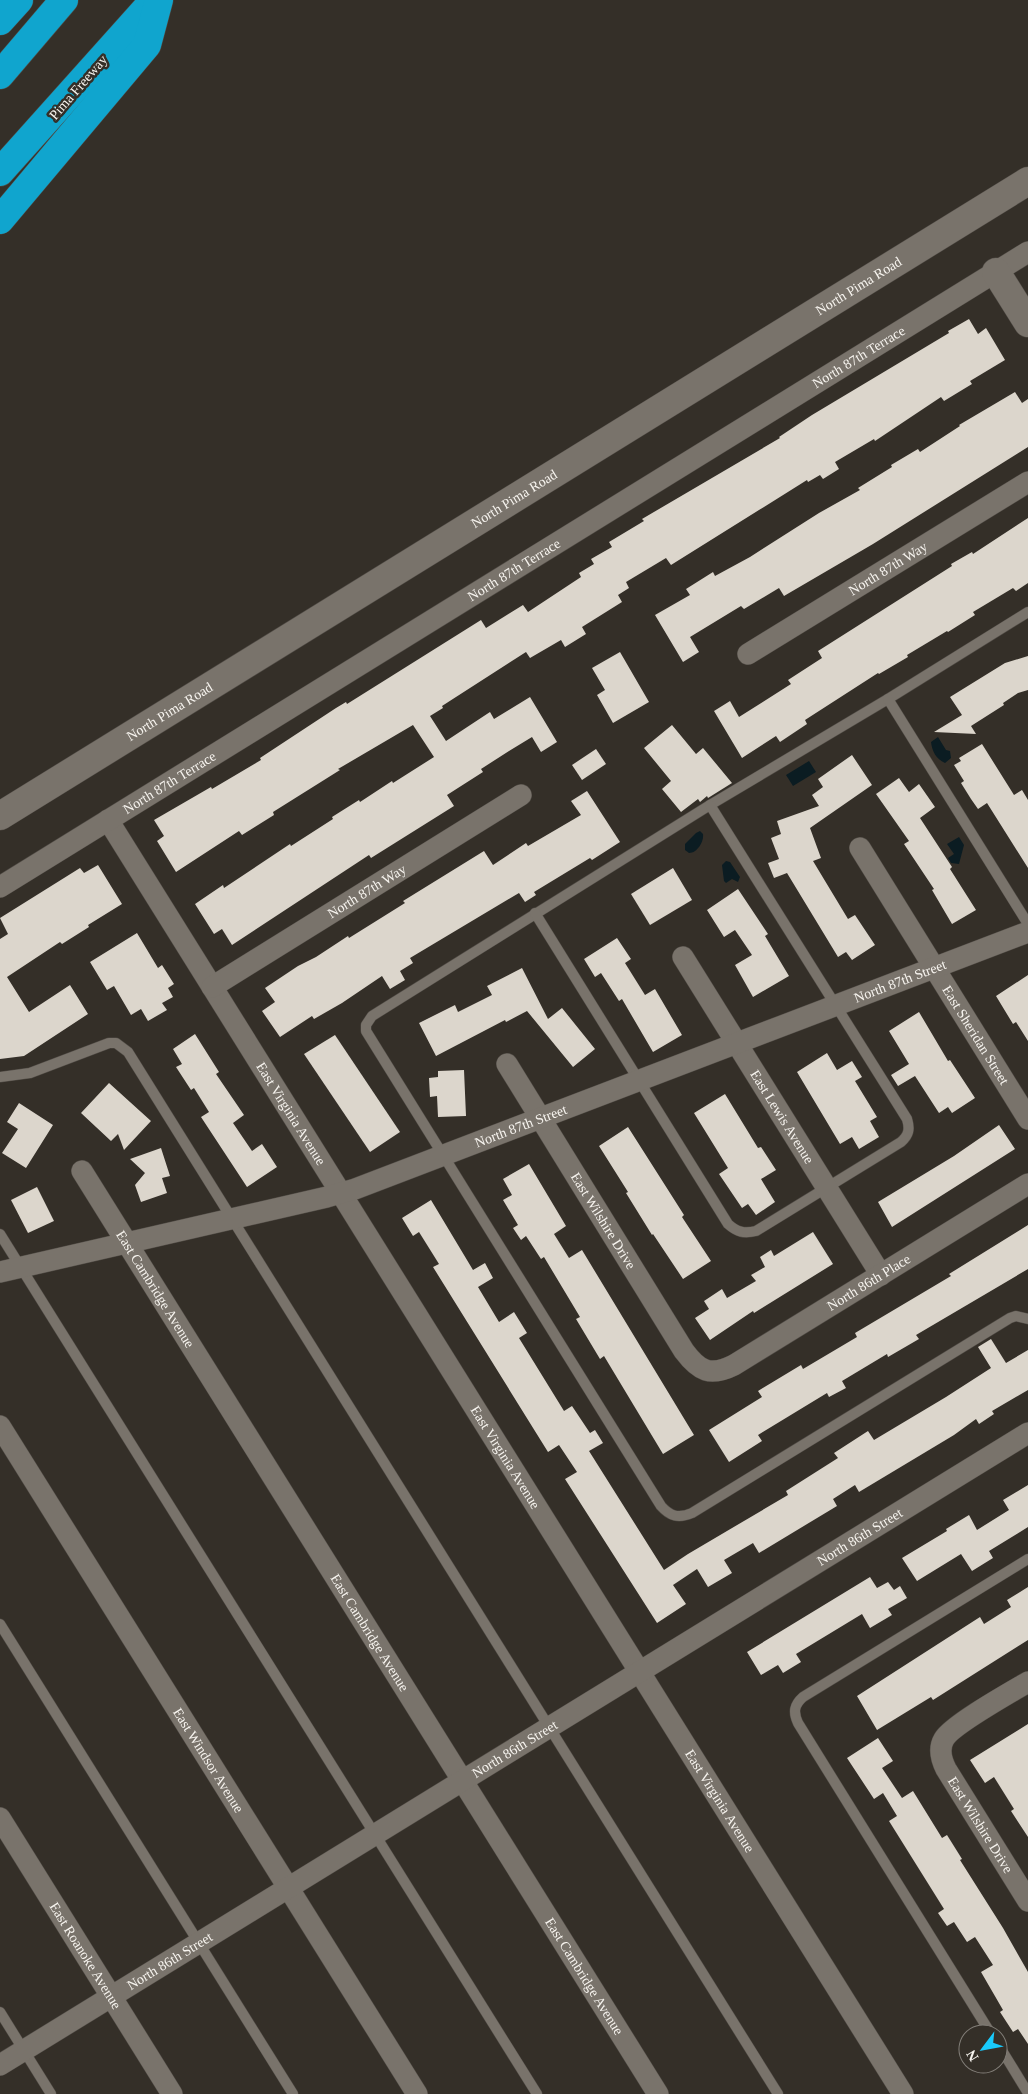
<svg xmlns="http://www.w3.org/2000/svg" width="1028" height="2094" font-family="Georgia,serif">
	<style>
		.water { fill: #0b1c22 }
		.building { fill: #dcd6cc }
		.lines { fill: none; stroke-linecap: round; stroke-linejoin: round }
		.lane-casing { stroke: #514c46; stroke-width: 11 }
		.street-casing { stroke: #514c46; stroke-width: 22 }
		.secondary-casing { stroke: #514c46; stroke-width: 29 }
		.highway-casing { stroke: #514c46; stroke-width: 29 }
		.lane { stroke: #79736b; stroke-width: 10 }
		.street { stroke: #79736b; stroke-width: 21 }
		.secondary { stroke: #79736b; stroke-width: 28 }
		.highway { stroke: #10a5ce; stroke-width: 28 }
		.labels { text-anchor: middle; stroke-width: 5; stroke-linejoin: round; paint-order: stroke }
		.street-label { font-size: 14px; fill: #f7f4ef; stroke: #342f28 }
	</style>
	<rect width="100%" height="100%" fill="#342f28"/>
	<g class="water">
		<path d="M938,737L946,750L950,751L951,758L945,763C936,759 932,751 931,742Z"/>
		<polygon points="809,761 816,772 793,786 786,775"/>
		<path d="M700,831L703,834C704,842 697,853 689,853L685,850V844L696,833Z"/>
		<polygon points="959,837 964,845 959,864 951,863 948,858 954,854 947,844"/>
		<polygon points="726,861 730,862 740,877 738,882 732,879 726,883 724,881 722,865"/>
	</g>
	<g class="building">
		<polygon points="969,319 978,334 986,328 1005,360 970,381 972,384 944,401 941,397 875,441 874,439 835,462 839,469 823,479 820,475 808,482 807,480 671,565 666,558 626,582 629,588 618,595 622,602 582,627 586,634 565,647 561,640 530,658 526,652 442,706 443,708 430,716 446,741 490,712 494,719 530,697 557,742 541,752 532,737 509,751 481,769 483,772 447,795 454,806 371,858 369,855 232,945 222,929 214,934 195,904 223,885 224,888 290,844 291,846 333,819 332,817 359,800 360,802 392,781 393,783 434,757 413,725 338,769 340,770 273,812 274,815 242,835 239,831 176,872 157,841 164,836 154,820 211,787 212,789 261,760 260,758 336,708 346,702 347,704 481,620 486,628 523,605 528,612 581,577 579,573 594,564 591,559 612,547 609,542 644,521 642,519 780,438 779,437 812,415 949,333 948,331"/>
		<polygon points="1015,392 1022,403 1028,399 1028,447 873,544 784,596 779,588 744,609 741,606 690,637 699,652 683,662 655,615 690,595 686,589 713,572 715,576 750,557 819,513 860,490 858,488 892,467 891,465 918,449 920,452 960,426 959,425"/>
		<polygon points="1028,518 1028,583 1016,591 1013,588 973,612 975,615 948,632 947,631 907,655 908,657 879,674 878,673 805,720 807,724 780,742 776,736 742,758 714,711 730,701 739,717 791,684 788,680 822,658 818,651 952,566 951,564 972,552 973,554"/>
		<polygon points="620,652 649,702 613,723 597,695 605,690 592,668"/>
		<polygon points="1028,656 1028,690 1018,693 1003,703 1004,705 971,726 976,734 934,732 962,715 950,697 1005,663"/>
		<polygon points="672,725 696,754 703,748 732,783 708,798 707,796 700,802 698,799 681,812 662,789 671,781 644,748"/>
		<polygon points="982,744 1014,795 1022,790 1028,800 1028,868 987,803 978,809 971,799 961,783 964,781 954,765 961,761 959,758"/>
		<polygon points="596,749 606,764 582,780 572,765"/>
		<polygon points="852,755 872,785 810,828 821,858 813,861 848,919 855,915 875,945 852,960 846,952 838,957 787,873 774,878 768,863 779,859 771,838 781,834 777,821 819,806 812,795 823,787 818,779"/>
		<polygon points="899,778 909,792 919,784 935,807 920,818 952,867 950,869 976,910 952,924 932,890 934,889 904,844 909,841 876,794"/>
		<polygon points="587,791 620,842 592,860 590,858 534,892 536,895 525,902 519,893 410,958 413,963 400,971 405,980 390,989 382,976 342,1003 314,1019 312,1016 280,1037 262,1011 275,1002 265,988 298,966 316,957 348,936 349,938 405,903 403,901 484,851 493,865 526,843 528,846 581,815 571,801"/>
		<polygon points="98,865 122,904 88,925 89,927 62,944 60,942 7,977 29,1012 70,985 88,1014 24,1056 0,1059 0,939 8,934 0,918 80,868 84,873"/>
		<polygon points="673,868 692,900 650,925 631,894"/>
		<polygon points="738,889 768,934 765,936 789,976 753,997 735,965 752,955 735,930 724,937 707,910"/>
		<polygon points="137,933 158,968 162,965 174,984 168,988 173,997 162,1003 167,1010 148,1021 141,1009 131,1015 114,986 107,990 90,962"/>
		<polygon points="617,938 631,959 625,963 645,995 655,989 682,1035 653,1052 622,999 619,1001 601,973 595,977 584,959"/>
		<polygon points="522,968 548,1019 562,1008 595,1049 573,1067 527,1011 506,1022 505,1020 436,1056 419,1023 455,1005 458,1012 492,995 487,986"/>
		<polygon points="1028,975 1028,1041 1016,1022 1013,1024 996,996"/>
		<polygon points="919,1012 948,1061 950,1060 975,1098 952,1113 948,1107 939,1113 915,1076 898,1086 891,1075 909,1064 889,1031"/>
		<polygon points="195,1034 219,1072 216,1074 244,1115 233,1123 252,1151 262,1144 277,1167 247,1187 201,1117 209,1112 194,1088 191,1090 176,1067 182,1064 173,1049"/>
		<polygon points="335,1035 400,1132 370,1152 304,1054"/>
		<polygon points="827,1053 837,1070 852,1061 862,1077 855,1081 877,1117 870,1121 879,1137 859,1149 852,1137 840,1144 797,1072"/>
		<polygon points="464,1070 466,1116 438,1117 437,1096 430,1097 429,1078 438,1077 438,1071"/>
		<polygon points="109,1083 151,1121 124,1150 118,1134 111,1141 81,1113"/>
		<polygon points="725,1094 758,1148 761,1147 776,1170 761,1179 775,1202 756,1215 748,1204 742,1208 719,1174 728,1168 694,1113"/>
		<polygon points="19,1103 53,1125 26,1168 2,1153 18,1129 7,1122"/>
		<polygon points="999,1125 1015,1149 892,1227 878,1202 954,1156"/>
		<polygon points="628,1127 684,1215 682,1217 711,1261 683,1279 653,1234 652,1235 626,1193 628,1192 599,1146"/>
		<polygon points="161,1148 170,1176 162,1178 167,1193 141,1202 135,1185 145,1173 130,1159"/>
		<polygon points="529,1164 566,1226 554,1234 569,1258 582,1250 694,1435 663,1454 604,1356 600,1359 576,1319 580,1317 544,1257 541,1259 526,1236 521,1240 513,1228 518,1225 503,1200 512,1195 503,1179"/>
		<polygon points="37,1187 54,1221 28,1233 11,1200"/>
		<polygon points="431,1200 473,1270 485,1263 493,1278 478,1287 499,1322 514,1312 527,1333 519,1338 564,1411 572,1406 590,1433 595,1430 603,1443 589,1451 664,1570 688,1554 788,1495 786,1491 838,1458 834,1453 868,1431 874,1440 946,1397 991,1368 978,1347 991,1339 1006,1363 1028,1350 1028,1390 992,1411 994,1414 979,1424 976,1419 954,1435 859,1492 855,1485 833,1499 837,1506 759,1553 753,1543 724,1560 732,1573 708,1587 697,1569 673,1585 686,1604 657,1623 565,1479 577,1472 559,1445 548,1452 433,1267 439,1264 419,1232 413,1236 402,1218"/>
		<polygon points="1028,1225 1028,1269 916,1335 919,1339 888,1357 887,1354 842,1381 846,1388 829,1397 827,1393 758,1435 762,1441 729,1462 709,1430 762,1397 758,1391 801,1365 803,1369 857,1337 855,1333 951,1276 949,1274"/>
		<polygon points="813,1232 833,1264 754,1313 753,1311 710,1340 695,1318 709,1309 704,1301 722,1289 727,1298 756,1281 751,1275 765,1267 760,1257 771,1250 774,1256"/>
		<polygon points="1028,1485 1028,1527 989,1551 993,1558 972,1571 961,1554 917,1581 902,1558 947,1531 946,1529 969,1515 977,1530 1009,1510 1003,1500"/>
		<polygon points="870,1577 877,1588 888,1582 894,1590 900,1586 907,1598 888,1609 892,1615 870,1628 862,1614 796,1654 801,1662 783,1673 778,1665 761,1675 747,1652"/>
		<polygon points="1028,1587 1028,1640 933,1700 931,1697 877,1730 857,1696 980,1617 984,1624 1011,1607 1007,1600"/>
		<polygon points="1028,1724 1028,1837 1011,1811 1014,1809 994,1777 985,1783 970,1760"/>
		<polygon points="878,1738 893,1761 882,1768 902,1798 913,1791 942,1838 947,1835 962,1859 960,1860 1003,1928 1028,1972 1028,2044 1018,2029 1013,2032 1000,2012 1003,2010 981,1972 993,1965 975,1937 967,1942 954,1922 947,1926 938,1913 944,1909 889,1821 897,1816 883,1793 874,1799 847,1758"/>
	</g>
	<g class="lines">
		<g class="lane-casing">
			<g id="lane">
				<path d="M1028,612L888,699L710,805L372,1016L366,1025V1031L661,1506C670,1516 678,1519 692,1513L1010,1318L1016,1316L1028,1319"/>
				<polyline points="888,699 1028,924"/>
				<path d="M535,913L728,1224C737,1232 744,1234 756,1231L901,1142C909,1135 910,1129 907,1119L710,805"/>
				<polyline points="0,1077 30,1073 109,1043 116,1043 128,1052 778,2094"/>
				<polyline points="0,1234 537,2094"/>
				<polyline points="0,1624 293,2094"/>
				<polyline points="0,2012 51,2094"/>
				<path d="M991,2034L798,1723C793,1712 794,1705 803,1697L1028,1559"/>
				<polyline points="998,2044 1028,2093"/>
			</g>
		</g>
		<g class="street-casing">
			<g id="street">
				<path id="s1" d="M748,654L1028,482"/>
				<path id="s2" d="M108,820L903,2094"/>
				<path id="s3" d="M860,848L1028,1119"/>
				<path id="s4" d="M0,887L1028,252"/>
				<path id="s5" d="M683,957L881,1275"/>
				<path id="s6" d="M212,987L521,795"/>
				<path id="s7" d="M507,1064L684,1351C699,1371 710,1377 734,1365L1028,1184"/>
				<path id="s8" d="M82,1171L658,2094"/>
				<path id="s9" d="M0,1272L327,1197L355,1189L1028,932"/>
				<path id="s10" d="M0,1426L417,2094"/>
				<path id="s11" d="M1028,1682C1011,1692 952,1725 944,1739C938,1749 941,1759 946,1769L1028,1901"/>
				<path id="s12" d="M0,1818L172,2094"/>
				<path id="s13" d="M0,2065L1028,1433"/>
			</g>
		</g>
		<g class="secondary-casing">
			<g id="secondary">
				<polyline points="996,272 1028,323"/>
				<path id="s14" d="M0,816L1028,181"/>
			</g>
		</g>
		<g class="highway-casing">
			<g id="highway">
				<polyline points="0,21 19,0"/>
				<polyline points="0,75 64,0"/>
				<polyline points="0,172 154,0"/>
				<polyline points="0,220 147,45 159,0"/>
			</g>
		</g>
		<use href="#lane" class="lane"/>
		<use href="#street" class="street"/>
		<use href="#secondary" class="secondary"/>
		<use href="#highway" class="highway"/>
	</g>
	<g class="labels">
		<g class="street-label">
			<text transform="translate(78 87) rotate(-49)" y="5">Pima Freeway</text>
			<text dy="5" stroke="none"><textPath href="#s14" startOffset="1009">North Pima Road</textPath></text>
			<text dy="5" stroke="none"><textPath href="#s4" startOffset="1009">North 87th Terrace</textPath></text>
			<text dy="5" stroke="none"><textPath href="#s14" startOffset="604">North Pima Road</textPath></text>
			<text dy="5" stroke="none"><textPath href="#s1" startOffset="164">North 87th Way</textPath></text>
			<text dy="5" stroke="none"><textPath href="#s4" startOffset="604">North 87th Terrace</textPath></text>
			<text dy="5" stroke="none"><textPath href="#s14" startOffset="199">North Pima Road</textPath></text>
			<text dy="5" stroke="none"><textPath href="#s4" startOffset="199">North 87th Terrace</textPath></text>
			<text dy="5" stroke="none"><textPath href="#s6" startOffset="182">North 87th Way</textPath></text>
			<text dy="5" stroke="none"><textPath href="#s9" startOffset="948">North 87th Street</textPath></text>
			<text dy="5" stroke="none"><textPath href="#s3" startOffset="220">East Sheridan Street</textPath></text>
			<text dy="5" stroke="none"><textPath href="#s2" startOffset="346">East Virginia Avenue</textPath></text>
			<text dy="5" stroke="none"><textPath href="#s5" startOffset="188">East Lewis Avenue</textPath></text>
			<text dy="5" stroke="none"><textPath href="#s9" startOffset="542">North 87th Street</textPath></text>
			<text dy="5" stroke="none"><textPath href="#s7" startOffset="184">East Wilshire Drive</textPath></text>
			<text dy="5" stroke="none"><textPath href="#s7" startOffset="554">North 86th Place</textPath></text>
			<text dy="5" stroke="none"><textPath href="#s8" startOffset="139">East Cambridge Avenue</textPath></text>
			<text dy="5" stroke="none"><textPath href="#s2" startOffset="751">East Virginia Avenue</textPath></text>
			<text dy="5" stroke="none"><textPath href="#s13" startOffset="1009">North 86th Street</textPath></text>
			<text dy="5" stroke="none"><textPath href="#s8" startOffset="544">East Cambridge Avenue</textPath></text>
			<text dy="5" stroke="none"><textPath href="#s13" startOffset="604">North 86th Street</textPath></text>
			<text dy="5" stroke="none"><textPath href="#s10" startOffset="394">East Windsor Avenue</textPath></text>
			<text dy="5" stroke="none"><textPath href="#s2" startOffset="1156">East Virginia Avenue</textPath></text>
			<text dy="5" stroke="none"><textPath href="#s11" startOffset="199">East Wilshire Drive</textPath></text>
			<text dy="5" stroke="none"><textPath href="#s12" startOffset="162">East Roanoke Avenue</textPath></text>
			<text dy="5" stroke="none"><textPath href="#s13" startOffset="199">North 86th Street</textPath></text>
			<text dy="5" stroke="none"><textPath href="#s8" startOffset="949">East Cambridge Avenue</textPath></text>
		</g>
	</g>
	<g transform="translate(983 2049) rotate(238)"><circle r="24" fill="#342f28" stroke="#827e78"/>
	<path d="M0-4L9 19L0 12L-9 19Z" fill="#19cafc"/>
	<text y="-8" font-size="14" font-weight="bold" text-anchor="middle" fill="#f7f4ef">N</text>
	</g>
</svg>
